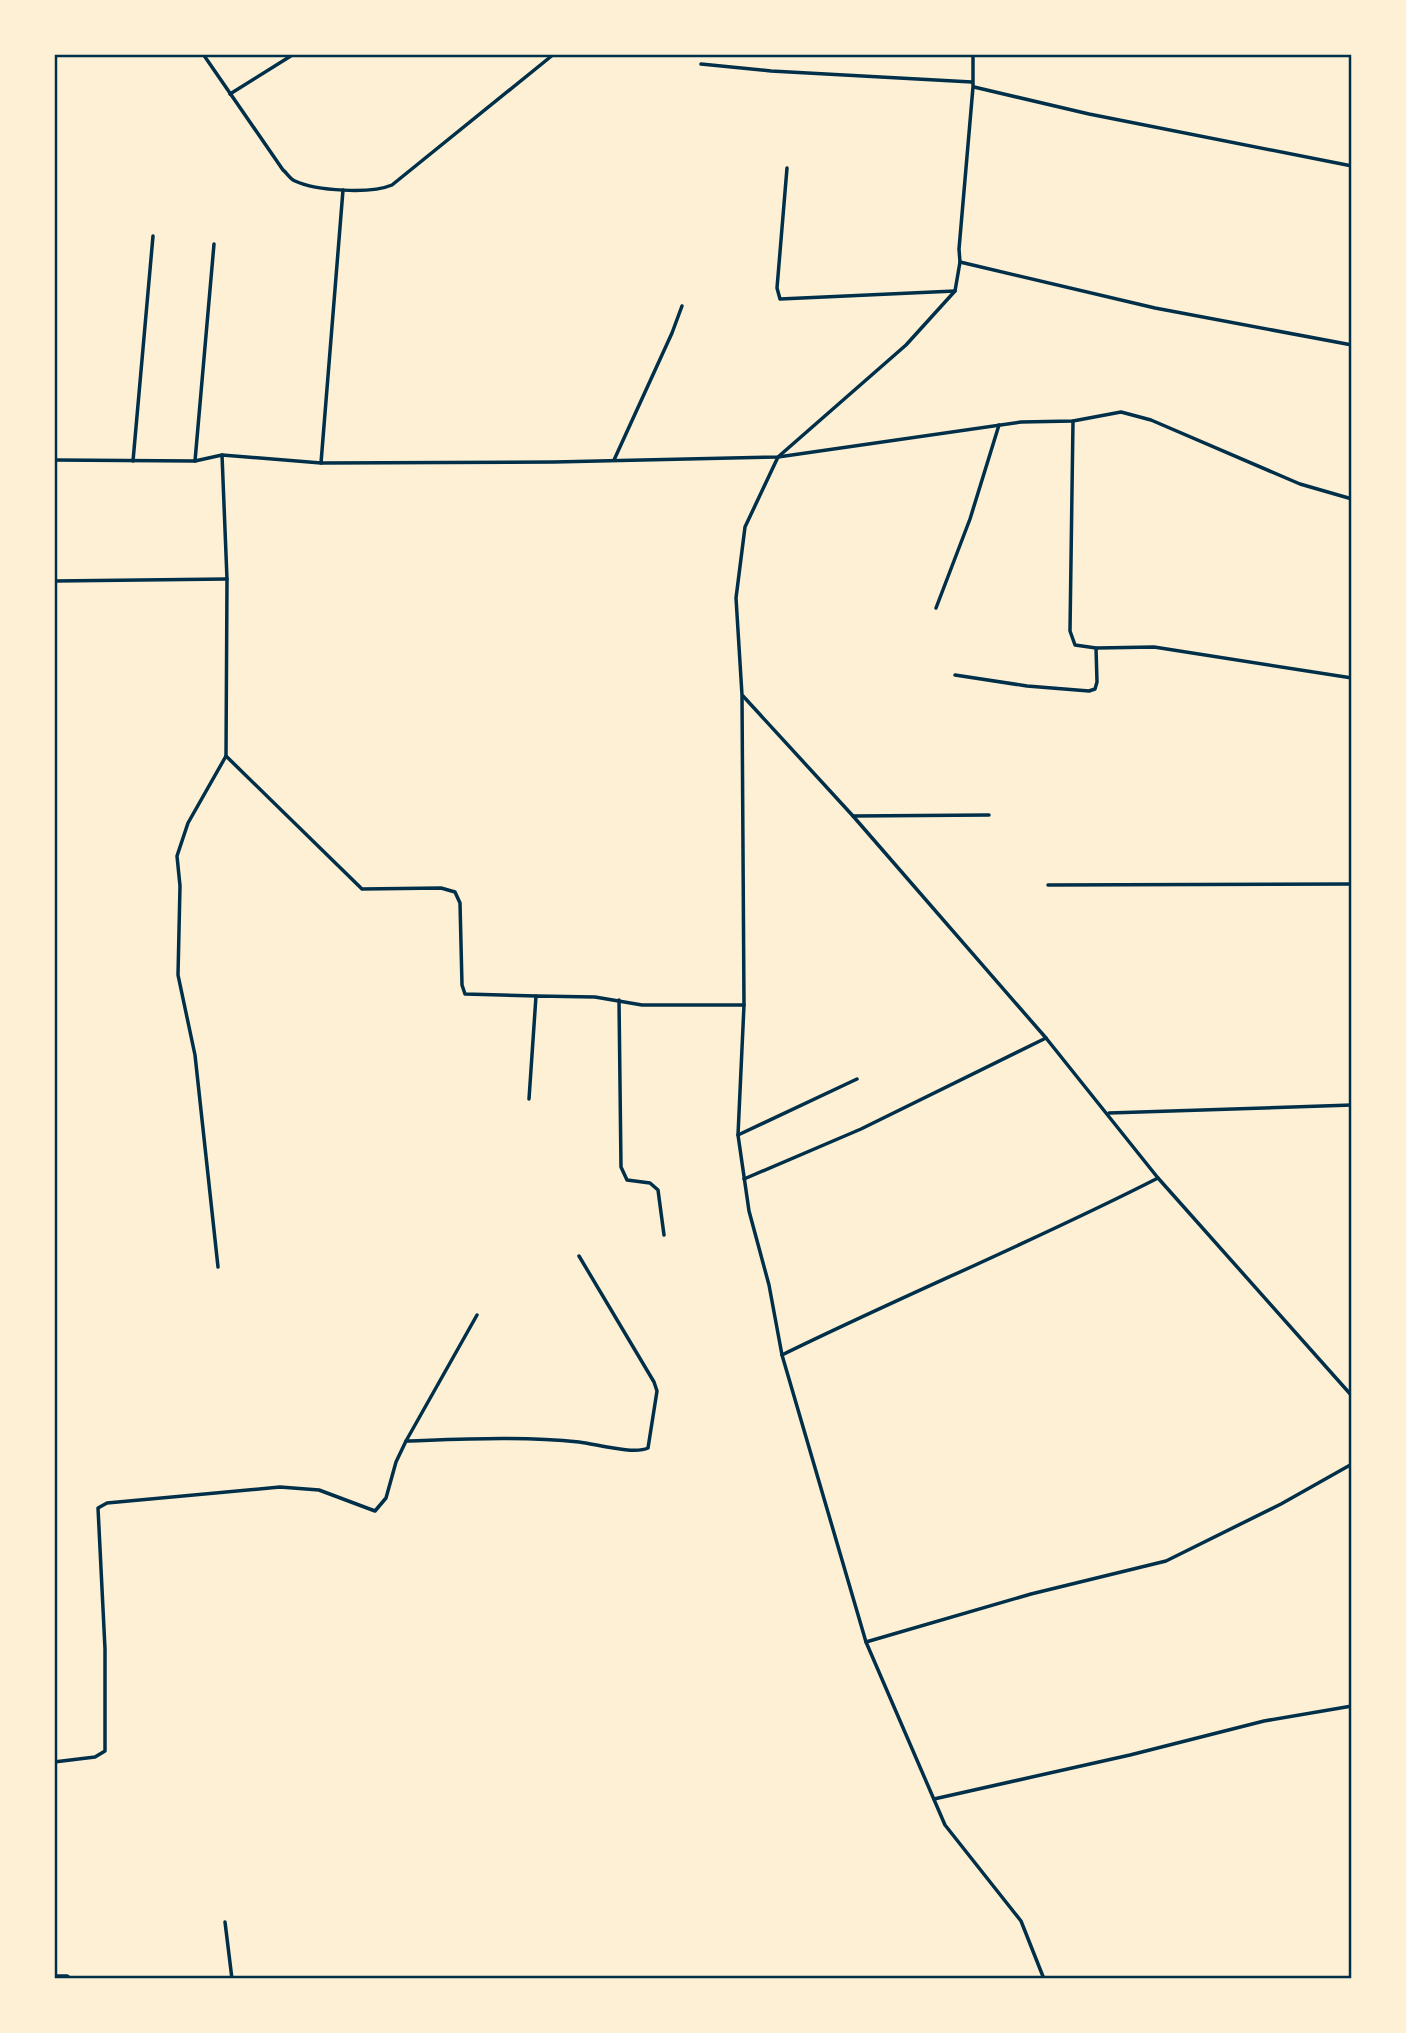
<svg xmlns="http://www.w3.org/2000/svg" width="1406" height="2033" font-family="'Sofia Sans Condensed',sans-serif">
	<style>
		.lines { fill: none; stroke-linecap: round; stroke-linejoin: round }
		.minor { stroke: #003049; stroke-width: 3.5 }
		.neatline { fill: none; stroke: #003049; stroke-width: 2.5 }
	</style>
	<rect width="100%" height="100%" fill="#fdf0d5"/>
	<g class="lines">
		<g class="minor">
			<path d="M203,54L283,170C287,173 290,179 295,181C316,191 371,194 392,185L554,54"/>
			<polyline points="973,54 973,87 959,249 960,262 955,291 906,345 778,457 745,527 736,598 742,695 744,1005 738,1135 749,1211 769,1285 782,1355 866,1642 945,1825 1021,1921 1044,1979"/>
			<polyline points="701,64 771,71 972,82"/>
			<polyline points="974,87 1089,114 1352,166"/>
			<polyline points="230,94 294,54"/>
			<polyline points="787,168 777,288 780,299 955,291"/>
			<polyline points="960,262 1155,308 1352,345"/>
			<polyline points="54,460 195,461 222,455 321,463 554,462 778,457 1021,422 1073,421 1121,412 1151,420 1300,484 1352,499"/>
			<polyline points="614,460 672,333 682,306"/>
			<polyline points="133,461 153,236"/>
			<polyline points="195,461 214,244"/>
			<polyline points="321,463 343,190"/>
			<polyline points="54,581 227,579"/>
			<polyline points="936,608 970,519 999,425"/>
			<polyline points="1097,648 1154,647 1352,678"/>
			<polyline points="955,675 1027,686 1089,691 1095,689 1097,682 1096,648 1075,645 1070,631 1073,421"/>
			<polyline points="743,696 853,816 1046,1038 1158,1178 1352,1396"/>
			<polyline points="226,756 362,889 441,888 455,892 460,903 462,985 465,994 536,996"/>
			<polyline points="853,816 989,815"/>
			<polyline points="1048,885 1352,884"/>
			<polyline points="619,1000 621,1167 627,1180 650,1183 658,1190 664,1235"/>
			<polyline points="529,1099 536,996 595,997 642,1005 744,1005"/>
			<polyline points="1109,1113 1352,1105"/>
			<polyline points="738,1135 857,1079"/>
			<polyline points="744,1179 861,1129 1046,1038"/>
			<polyline points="218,1267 195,1055 178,975 180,886 177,856 188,823 226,756 227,579 222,455"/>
			<path d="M782,1355C906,1294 1035,1241 1158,1178"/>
			<path d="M406,1441C464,1439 522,1436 579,1442C596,1444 634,1455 648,1448L657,1391L654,1382L579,1256"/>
			<polyline points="866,1642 1031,1594 1166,1561 1281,1504 1352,1464"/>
			<polyline points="54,1762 95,1757 105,1751 105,1649 98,1508 107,1503 280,1487 319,1490 375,1511 386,1498 396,1462 406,1441 477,1315"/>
			<polyline points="934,1799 1130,1755 1264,1721 1352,1706"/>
			<polyline points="225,1922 232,1979"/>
			<polyline points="54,1976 67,1976 71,1979"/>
		</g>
	</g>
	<rect width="1406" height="2033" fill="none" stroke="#fdf0d5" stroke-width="112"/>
	<rect x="56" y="56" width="1294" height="1921" class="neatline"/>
</svg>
